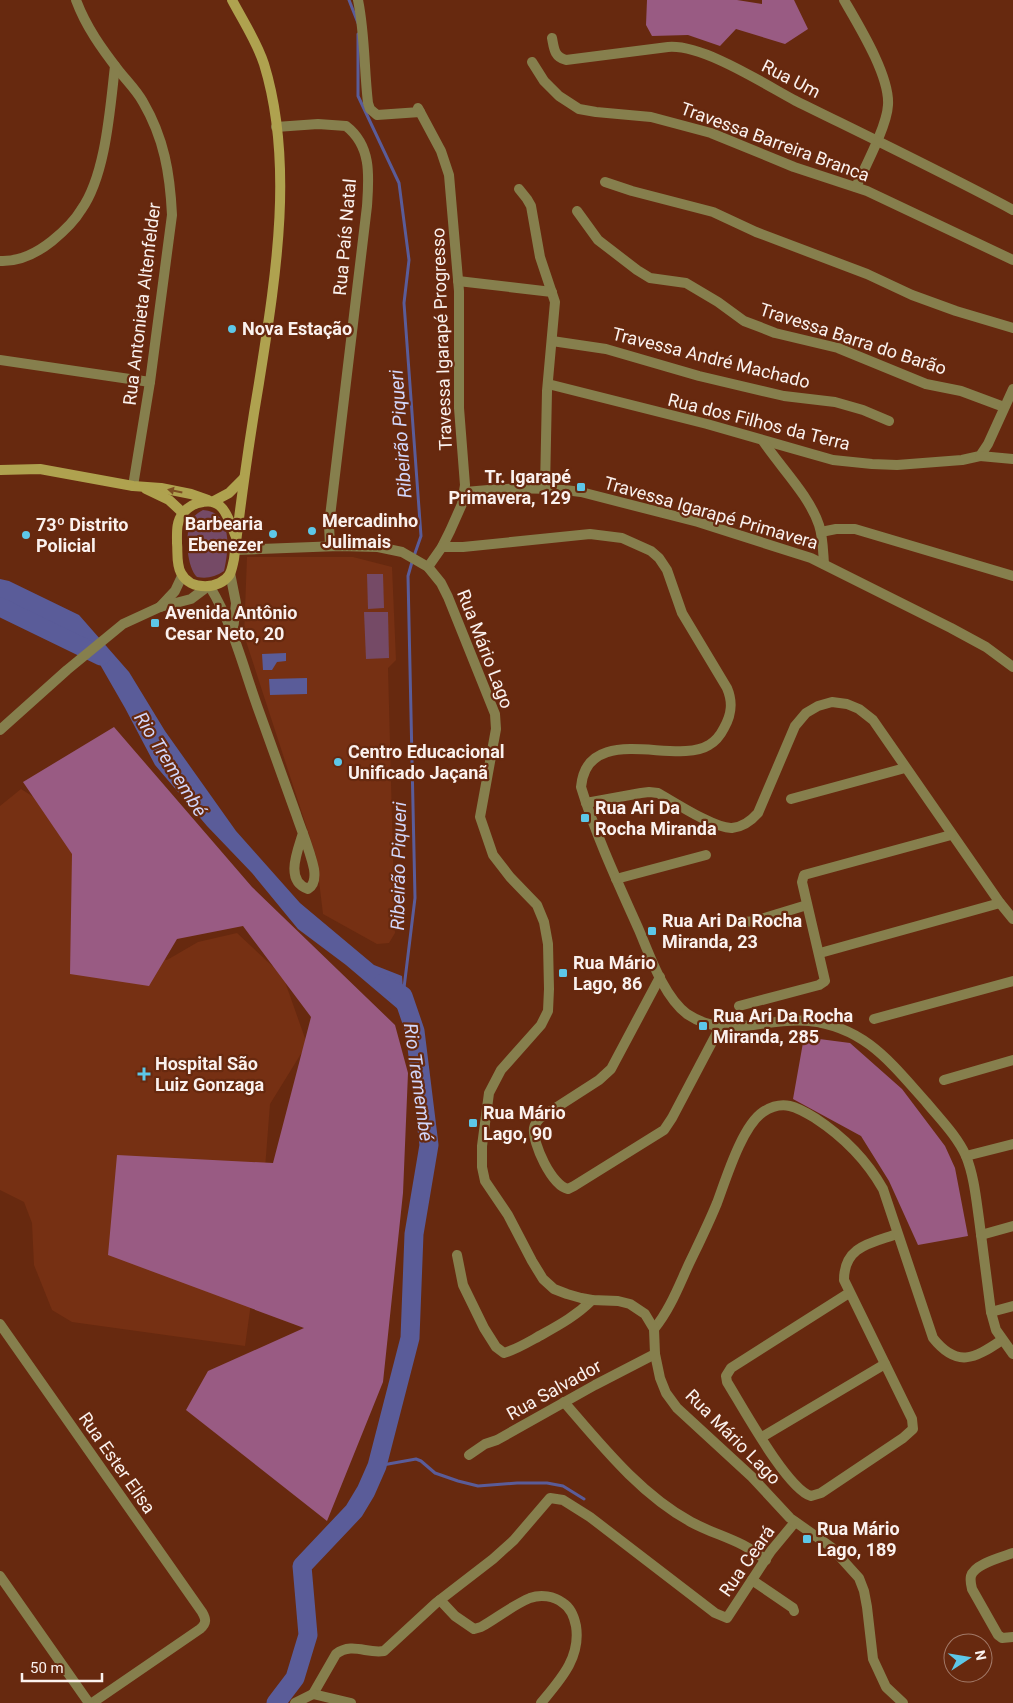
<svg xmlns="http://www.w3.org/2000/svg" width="1013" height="1703" font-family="Roboto,sans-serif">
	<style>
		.built { fill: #763013 }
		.green { fill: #754a66 }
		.forest { fill: #995b83 }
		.water { fill: #5a5c99 }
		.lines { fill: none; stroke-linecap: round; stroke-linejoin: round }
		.stream { stroke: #5a5c99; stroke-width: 3 }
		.river { stroke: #5a5c99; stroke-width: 19 }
		.minor { stroke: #867f4d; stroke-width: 10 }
		.tertiary { stroke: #867f4d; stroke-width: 10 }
		.secondary { stroke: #afa24f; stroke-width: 10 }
		.oneway { fill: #7d4d22 }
		.poi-dot { fill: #5dc7e8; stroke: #67290f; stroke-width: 2 }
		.labels { text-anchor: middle; stroke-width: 4.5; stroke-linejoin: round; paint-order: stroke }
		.street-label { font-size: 18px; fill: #faf1ee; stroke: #67290f }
		.poi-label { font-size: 18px; font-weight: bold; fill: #faf1ee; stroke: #67290f; text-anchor: start }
		.water-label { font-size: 19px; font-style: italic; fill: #d2d6fa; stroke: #67290f }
	</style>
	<rect width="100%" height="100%" fill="#67290f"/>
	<g class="built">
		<polygon points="247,557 353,557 392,567 396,660 388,668 395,933 389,943 377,944 323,914 316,856 244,635"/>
		<polygon points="21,789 89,832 87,946 167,960 198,942 237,933 283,976 307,1044 270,1104 259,1246 245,1346 72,1322 52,1310 34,1265 32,1223 24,1202 0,1190 0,806"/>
	</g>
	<g class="green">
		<path d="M203,510C233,512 229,550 224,571C215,577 207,579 197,577C187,567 185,537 190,524C192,517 197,513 203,510Z"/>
		<polygon points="367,574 383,574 384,608 368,609"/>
		<polygon points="364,612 388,612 389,658 366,659"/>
	</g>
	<g class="forest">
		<polygon points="647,0 737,0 762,4 762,0 794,0 808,29 785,44 736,29 720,46 688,35 652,36 646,25"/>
		<polygon points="114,727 252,887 395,1025 408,1073 403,1193 383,1382 327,1521 186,1410 208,1371 304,1328 108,1255 117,1155 273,1163 311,1017 243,926 177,939 149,986 70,974 72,854 23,782"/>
		<polygon points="804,1037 850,1043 902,1089 945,1146 955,1168 968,1236 918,1245 889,1181 861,1136 793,1099"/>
	</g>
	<g class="water">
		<polygon points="0,579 9,581 79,615 129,672 165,731 236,831 300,903 374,965 402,976 405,1015 346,965 298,929 252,873 207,826 155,765 125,708 98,661 54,625 0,599"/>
		<polygon points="286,653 286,661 277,662 272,670 263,670 262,654"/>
		<polygon points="307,678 307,694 270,695 269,679"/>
	</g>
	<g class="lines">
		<g class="stream">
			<polyline points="349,0 358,23"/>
			<polyline points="358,34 358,96 399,183 409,260 404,303 421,536 414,556"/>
			<polyline points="403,996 415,898 408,576 412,562"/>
			<polyline points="377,1466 416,1459 421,1461 435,1473 458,1481 478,1486 517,1483 547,1483 563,1486 584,1499"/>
		</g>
		<g class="river">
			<polyline points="0,607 101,656"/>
			<polyline points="276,1703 295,1678 308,1635 302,1566 354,1511 366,1491 377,1466 410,1338 414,1234 429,1145 415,1031 403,996 383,983"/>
		</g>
		<g class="minor">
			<path d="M76,0C86,27 102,49 119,71C127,81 137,91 143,102C164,138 170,173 172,215L150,382L133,486"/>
			<path d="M358,0C365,34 364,69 368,103L370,109L377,115L420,112"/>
			<path d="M844,0C859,26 890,76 888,105C887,126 865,167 856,187"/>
			<path d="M552,38C554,48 554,57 566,60L668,47C703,44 764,84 796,101C869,137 942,172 1013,210"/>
			<polyline points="532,62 544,81 559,96 579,109 596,112 651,117 711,133 794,167 867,191 1013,260"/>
			<polyline points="418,108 441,151 449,175 459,291 459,408 465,485 462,504 450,531 442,547 428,567"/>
			<path d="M276,127L318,124L346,126C372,146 369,177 367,206L329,525L330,546"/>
			<polyline points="605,182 632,191 713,212 756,232 867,274 912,295 956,311 1013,328"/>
			<polyline points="519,189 527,199 531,206 540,257 555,302 547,391 545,488"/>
			<polyline points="577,211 598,240 637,270 650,278 686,283 718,302 744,321 760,327 775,333 838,348 926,384 961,391 1004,407"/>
			<path d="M0,261C20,262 37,253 52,241C63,232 74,222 81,210C106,175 110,108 115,66"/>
			<polyline points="458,281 552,292"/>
			<polyline points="552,341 606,349 699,376 784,396 835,402 863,410 889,421"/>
			<polyline points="0,360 150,382"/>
			<polyline points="548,384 707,424 833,460 872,464 897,465 962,460 980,456 988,444 1013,389"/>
			<path d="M763,441C781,468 809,495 819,525C823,537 823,551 824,564"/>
			<polyline points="980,456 1013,459"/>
			<path d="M465,492C504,488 542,486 581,492L698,522L811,558L951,628L986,647L1013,667"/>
			<polyline points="821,532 836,529 855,529 1013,576"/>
			<path d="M442,547H463L590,534L622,538L651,551L659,558L667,570L682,613L727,688C733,702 732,714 724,728C721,734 716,741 709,745C676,766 587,721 581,787C596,836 618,883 639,930C650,956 664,997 687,1014C727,1041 767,1016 809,1021C865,1027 891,1063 926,1102C940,1119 957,1136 966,1156C974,1176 976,1198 979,1219C983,1250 987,1281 991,1312L996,1330L1013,1354"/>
			<polyline points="230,573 236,603 233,631"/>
			<path d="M210,587C234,626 244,671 260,714C272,747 284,781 296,814C302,832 310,850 314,869C315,876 315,885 308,889C284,881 298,850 303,833"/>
			<polyline points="791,799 905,768"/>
			<path d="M586,803L641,793L649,792L658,793C674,802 715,829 732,828C743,827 751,821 758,813L795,726L806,713L818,706L832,702L847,704L859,709L873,720L1000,903L1013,919"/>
			<polyline points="616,879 706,855"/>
			<polyline points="745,922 755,921 807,905"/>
			<polyline points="820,953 1000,903"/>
			<path d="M660,977L611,1069L599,1080L540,1118C537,1121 535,1123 534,1128C532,1143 552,1186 568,1189L574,1186L664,1130L672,1118L720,1027"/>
			<polyline points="739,1006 819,985 825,981 802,882 804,875 951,835"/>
			<polyline points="874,1019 1013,981"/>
			<polyline points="944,1080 1013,1060"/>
			<polyline points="966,1156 1013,1144"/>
			<polyline points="981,1235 1013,1226"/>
			<path d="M457,1255L463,1285L484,1328L496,1347L504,1353C518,1349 530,1341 543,1334C561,1324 577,1315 592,1300"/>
			<path d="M849,1293L731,1368L726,1376L727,1382C742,1406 787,1489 811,1496L821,1493L903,1438L913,1429L912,1419L844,1280C844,1246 871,1243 897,1234"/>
			<polyline points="991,1312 1013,1306"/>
			<path d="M0,1324L202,1612C206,1619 207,1623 200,1629L92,1703"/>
			<path d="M654,1329C669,1311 678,1288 688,1266C698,1245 708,1225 717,1203C726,1179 742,1126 763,1112C783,1099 797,1107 815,1118C844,1137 866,1159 883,1189L933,1338C957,1368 974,1359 1002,1340"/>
			<path d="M564,1402C602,1446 640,1494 691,1522C717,1536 742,1540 766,1560"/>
			<polyline points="762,1437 885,1364"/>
			<polyline points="469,1455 485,1444 497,1440 595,1385 655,1354"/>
			<path d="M1013,1553C1002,1557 974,1564 971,1576C970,1580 971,1585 972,1589L998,1635L1002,1638L1013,1637"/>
			<polyline points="0,1576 89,1703"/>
			<polyline points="752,1580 793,1608 794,1611"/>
			<path d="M440,1600L455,1616L474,1629L481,1627C497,1618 513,1605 530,1598C541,1594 554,1596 563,1603C571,1608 574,1616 576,1626C581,1658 560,1680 541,1703"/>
			<path d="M313,1694L336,1654C352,1642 367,1654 384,1651L436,1603L493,1559L514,1540L550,1498L563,1500L590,1517L702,1603L715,1613L727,1618L771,1551L795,1522"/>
			<polyline points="313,1694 351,1703"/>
			<polyline points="295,1703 313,1694"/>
		</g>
		<g class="tertiary">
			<polyline points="235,550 339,546 378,547 402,552 428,567 441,583 448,597 495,714 496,729 480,817 493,855 510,877 537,905 544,922 548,944 549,989 548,1011 541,1025 501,1070 489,1093 482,1146 482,1167 485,1181 508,1215 532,1261 543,1279 554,1289 567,1294 581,1298 592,1300 618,1301 630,1304 645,1314 654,1329 655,1354 660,1378 666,1393 677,1408 752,1477 790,1518 831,1547 859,1578 864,1591 867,1607 873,1659 886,1687 903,1703"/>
			<polyline points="160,607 175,591 182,576"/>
			<polyline points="0,730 67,670 123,624 160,607 191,599 207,587"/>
		</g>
		<g class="secondary">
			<path d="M232,0C243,21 257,42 264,64C295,165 275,281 259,383C249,441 241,500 234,559C233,564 232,569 230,574C220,590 190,591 181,573C176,564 178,553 177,543C177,532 176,522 183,513C188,507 195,503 203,502C224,497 229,521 236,537"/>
			<polyline points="0,470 40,469 133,486 161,488 191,494 208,500"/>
			<polyline points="146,489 169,500 183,513"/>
			<polyline points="214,501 229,493 244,478"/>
		</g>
	</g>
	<defs><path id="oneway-solid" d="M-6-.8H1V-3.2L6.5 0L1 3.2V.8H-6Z" transform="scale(1.25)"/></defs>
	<use class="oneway" href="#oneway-solid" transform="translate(175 491) rotate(-168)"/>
	<g class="poi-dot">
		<circle cx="232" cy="329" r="5"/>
		<rect x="576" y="482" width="10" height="10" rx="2.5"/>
		<circle cx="312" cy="531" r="5"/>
		<circle cx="273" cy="534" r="5"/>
		<circle cx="26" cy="535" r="5"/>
		<rect x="150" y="618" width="10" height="10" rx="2.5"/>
		<circle cx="338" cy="762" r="5"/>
		<rect x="580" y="813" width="10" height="10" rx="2.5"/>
		<rect x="647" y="926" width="10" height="10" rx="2.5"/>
		<rect x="558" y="968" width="10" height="10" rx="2.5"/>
		<rect x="698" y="1021" width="10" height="10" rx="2.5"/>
		<path d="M141.5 1066.5h5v5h5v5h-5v5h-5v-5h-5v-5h5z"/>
		<rect x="468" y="1118" width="10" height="10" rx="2.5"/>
		<rect x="802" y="1534" width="10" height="10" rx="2.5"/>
	</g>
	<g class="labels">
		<g class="street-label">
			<text transform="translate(791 79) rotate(27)" y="6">Rua Um</text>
			<text transform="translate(775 142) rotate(20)" y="6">Travessa Barreira Branca</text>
			<text transform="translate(345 237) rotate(-85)" y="6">Rua País Natal</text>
			<text transform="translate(142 304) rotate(-83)" y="6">Rua Antonieta Altenfelder</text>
			<text transform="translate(442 339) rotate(-92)" y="6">Travessa Igarapé Progresso</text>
			<text transform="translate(853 339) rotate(18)" y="6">Travessa Barra do Barão</text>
			<text transform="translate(711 358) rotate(14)" y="6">Travessa André Machado</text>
			<text transform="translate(759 422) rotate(14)" y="6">Rua dos Filhos da Terra</text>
			<text transform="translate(711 513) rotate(16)" y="6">Travessa Igarapé Primavera</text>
			<text transform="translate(485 649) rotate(69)" y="6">Rua Mário Lago</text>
			<text transform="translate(554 1390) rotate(-29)" y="6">Rua Salvador</text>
			<text transform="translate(733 1437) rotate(45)" y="6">Rua Mário Lago</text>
			<text transform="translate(117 1463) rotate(55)" y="6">Rua Ester Elisa</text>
			<text transform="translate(747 1561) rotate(-55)" y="6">Rua Ceará</text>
		</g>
		<g class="poi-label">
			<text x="242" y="335">Nova Estação</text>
			<text x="571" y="483" text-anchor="end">Tr. Igarapé<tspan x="571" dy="21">Primavera, 129</tspan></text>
			<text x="322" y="527">Mercadinho<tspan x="322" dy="21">Julimais</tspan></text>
			<text x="263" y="530" text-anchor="end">Barbearia<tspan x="263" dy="21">Ebenezer</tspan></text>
			<text x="36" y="531">73º Distrito<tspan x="36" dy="21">Policial</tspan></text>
			<text x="165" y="619">Avenida Antônio<tspan x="165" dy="21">Cesar Neto, 20</tspan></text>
			<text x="348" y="758">Centro Educacional<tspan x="348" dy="21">Unificado Jaçanã</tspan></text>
			<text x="595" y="814">Rua Ari Da<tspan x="595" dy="21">Rocha Miranda</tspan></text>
			<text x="662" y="927">Rua Ari Da Rocha<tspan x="662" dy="21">Miranda, 23</tspan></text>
			<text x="573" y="969">Rua Mário<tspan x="573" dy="21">Lago, 86</tspan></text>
			<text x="713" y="1022">Rua Ari Da Rocha<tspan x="713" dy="21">Miranda, 285</tspan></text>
			<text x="155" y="1070">Hospital São<tspan x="155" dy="21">Luiz Gonzaga</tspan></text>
			<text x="483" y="1119">Rua Mário<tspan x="483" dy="21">Lago, 90</tspan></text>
			<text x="817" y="1535">Rua Mário<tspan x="817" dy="21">Lago, 189</tspan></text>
		</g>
		<g class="water-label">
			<text transform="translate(400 434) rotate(-94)" y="7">Ribeirão Piqueri</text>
			<text transform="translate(171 764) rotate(58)" y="7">Rio Tremembé</text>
			<text transform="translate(398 866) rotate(-89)" y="7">Ribeirão Piqueri</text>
			<text transform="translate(419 1082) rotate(82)" y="7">Rio Tremembé</text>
		</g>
	</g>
	<g transform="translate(968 1658) rotate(78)"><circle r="24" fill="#67290f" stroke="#a27968"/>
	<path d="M0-4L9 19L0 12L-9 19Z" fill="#5dc7e8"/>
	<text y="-8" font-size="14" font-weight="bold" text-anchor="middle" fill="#faf1ee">N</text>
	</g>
	<path d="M22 1673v8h80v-8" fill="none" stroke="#faf1ee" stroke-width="2.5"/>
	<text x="30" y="1673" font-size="15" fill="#faf1ee" stroke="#67290f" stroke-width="4" paint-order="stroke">50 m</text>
</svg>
